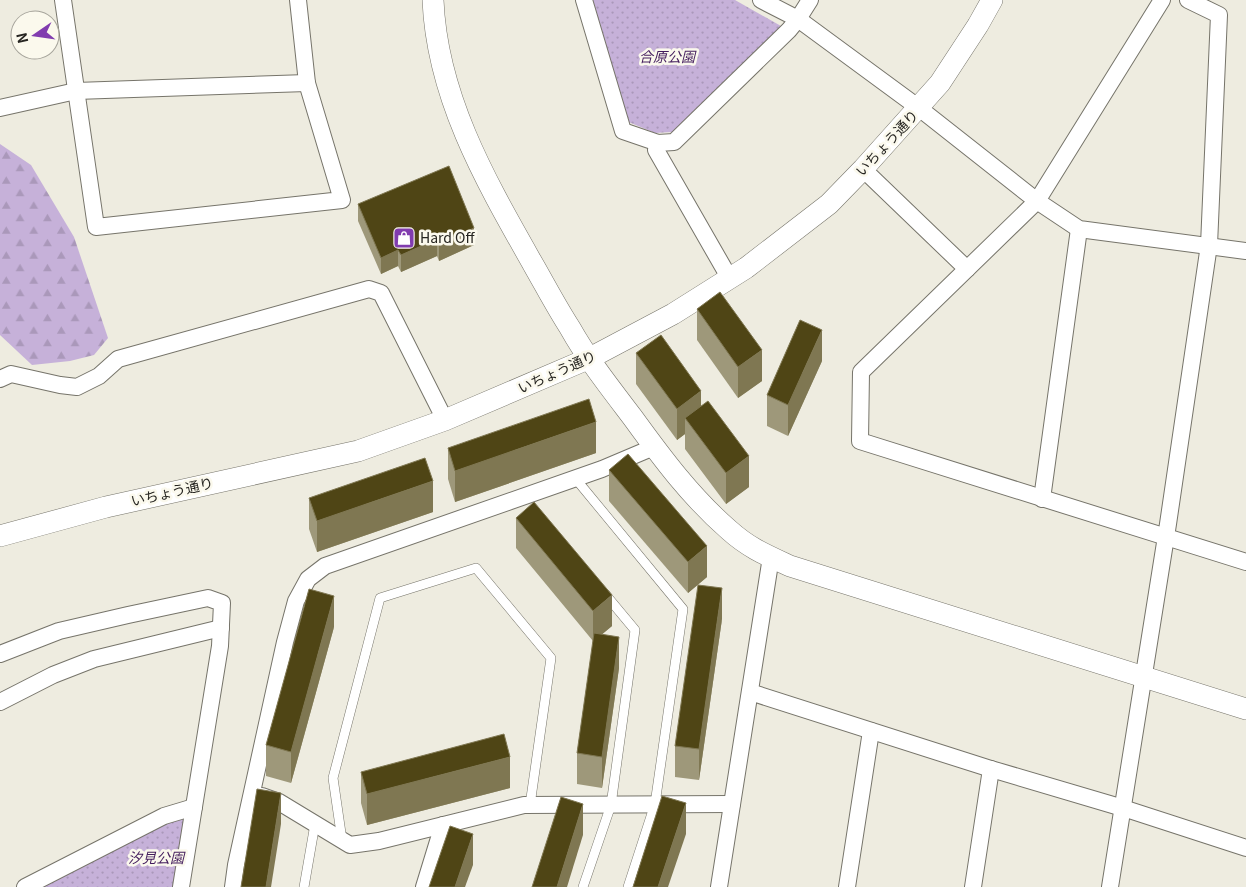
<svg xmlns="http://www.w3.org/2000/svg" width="1246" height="887" font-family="Georgia,'Noto Sans JP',serif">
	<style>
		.forest { fill: url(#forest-firs) }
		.park { fill: url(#park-dots) }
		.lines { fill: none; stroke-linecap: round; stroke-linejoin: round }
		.service-casing { stroke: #76746a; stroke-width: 10 }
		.minor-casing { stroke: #76746a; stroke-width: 18 }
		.tertiary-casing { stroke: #76746a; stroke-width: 22 }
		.service { stroke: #fff; stroke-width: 9 }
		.minor { stroke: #fff; stroke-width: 16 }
		.tertiary { stroke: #fff; stroke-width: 21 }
		.wall { fill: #9e987a }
		.shaded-wall { fill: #7f7752 }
		.building { fill: #4f4515; stroke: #7f7752 }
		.labels { text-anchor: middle; stroke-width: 5; stroke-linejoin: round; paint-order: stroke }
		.park-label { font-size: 14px; font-style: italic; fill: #421b5c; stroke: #fbf9ed }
		.street-label { font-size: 14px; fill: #262521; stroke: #fbf9ed }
		.poi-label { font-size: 14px; fill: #262521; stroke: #fbf9ed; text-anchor: start }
	</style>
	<defs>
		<pattern id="forest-firs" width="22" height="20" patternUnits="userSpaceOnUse" patternTransform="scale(1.25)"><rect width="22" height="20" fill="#c6b1d9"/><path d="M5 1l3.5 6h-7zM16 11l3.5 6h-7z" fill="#aa98ba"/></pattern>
		<pattern id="park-dots" width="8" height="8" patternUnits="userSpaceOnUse" patternTransform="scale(1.25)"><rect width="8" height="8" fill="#c6b1d9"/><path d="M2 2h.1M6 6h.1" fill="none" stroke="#aa98ba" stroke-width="1.8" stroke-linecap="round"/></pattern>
	</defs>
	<rect width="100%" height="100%" fill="#eeece0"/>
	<polygon class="forest" points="0,144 31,165 74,237 108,338 94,355 70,361 32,365 0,335"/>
	<g class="park">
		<polygon points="591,0 735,0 781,26 672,132 655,133 626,121"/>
		<polygon points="194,807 181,887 29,887"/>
	</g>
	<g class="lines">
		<g class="service-casing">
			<g id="service">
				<polyline points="575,478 683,609 655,804 628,887"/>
				<polyline points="342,840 333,778 380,598 476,568 551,658 530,805"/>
				<polyline points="304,887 315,824"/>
				<polyline points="583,887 611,805 635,630 605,594"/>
			</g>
		</g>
		<g class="minor-casing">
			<g id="minor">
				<polyline points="63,0 96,227 342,200 307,83 298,0"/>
				<polyline points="584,0 623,131 658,143 674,142 789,30 798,19 810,0"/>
				<polyline points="761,0 798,19 919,108 1037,201 1079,229 1246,251"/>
				<polyline points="1162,0 1037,201 861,372 860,441 1246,562"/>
				<polyline points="0,108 76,91 307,83"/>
				<polyline points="658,143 656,150 730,279"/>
				<polyline points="863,169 967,269"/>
				<polyline points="0,379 11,374 60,385 77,387 99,376 118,359 369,289 381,293 445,420"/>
				<polyline points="1042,499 1079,229"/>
				<polyline points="0,654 59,631 128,615 208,598 222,603 220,646 181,887"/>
				<polyline points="750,692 991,769 1123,808 1246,848"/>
				<polyline points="0,702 53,675 94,659 221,628"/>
				<polyline points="262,796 279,802 350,845 379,841 524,805 732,804"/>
				<polyline points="25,887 164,816 194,807"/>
				<polyline points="233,887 236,865 285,642 296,601 308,579 325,566 602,469 654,447"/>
				<polyline points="424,887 443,825"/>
				<polyline points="719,887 771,557"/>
				<polyline points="847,887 871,731"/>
				<polyline points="973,887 991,769"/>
				<polyline points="1110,887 1168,524 1209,245 1219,15 1188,0"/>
			</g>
		</g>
		<g class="tertiary-casing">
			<g id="tertiary">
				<path d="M433,0C437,98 487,183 534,266C546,287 557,308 570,328C588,360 611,389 633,418C662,458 691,497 729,530C749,548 766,555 790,566L1246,709"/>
				<polyline points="0,536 106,507 358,451 445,420 590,358 673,314 746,268 829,204 863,169 940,83 978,25 992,0"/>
			</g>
		</g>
		<use href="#service" class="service"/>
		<use href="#minor" class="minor"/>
		<use href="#tertiary" class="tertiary"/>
	</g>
	<g class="wall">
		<polygon points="358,204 474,245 439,261 437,256 401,272 398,266 381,274 358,221"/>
		<polygon points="697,309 762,381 738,398 697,340"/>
		<polygon points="636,353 701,406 749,487 726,504 685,449 685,434 677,440 636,384"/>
		<polygon points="822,361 788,436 767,426 767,395"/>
		<polygon points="448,448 596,453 455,502 448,479"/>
		<polygon points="609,470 707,577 688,593 609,501"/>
		<polygon points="309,498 433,512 317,552 309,529"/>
		<polygon points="516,518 612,626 602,634 619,668 602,788 577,784 577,753 593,641 516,548"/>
		<polygon points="722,619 699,780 675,777 675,746"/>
		<polygon points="334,627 291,783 266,776 266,745"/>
		<polygon points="361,772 510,788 367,825 361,803"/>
	</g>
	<g class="shaded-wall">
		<polygon points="474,228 474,245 439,261 439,244"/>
		<polygon points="437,239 437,256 401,272 401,255"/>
		<polygon points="398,250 398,266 381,274 381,258"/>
		<polygon points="822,330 822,361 788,436 788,405"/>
		<polygon points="762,350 762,381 738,398 738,367"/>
		<polygon points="701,391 701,422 685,418 685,434 677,440 677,409"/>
		<polygon points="596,422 596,453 455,502 455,471"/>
		<polygon points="749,456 749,487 726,504 726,473"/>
		<polygon points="433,481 433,512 317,552 317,521"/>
		<polygon points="707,546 707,577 688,593 688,562"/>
		<polygon points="722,588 722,619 699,780 699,749"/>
		<polygon points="612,595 612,626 593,642 593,611"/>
		<polygon points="334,596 334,627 291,783 291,752"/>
		<polygon points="619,637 619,668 602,788 602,757"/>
		<polygon points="510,757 510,788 367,825 367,794"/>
		<polygon points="281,793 281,824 271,887 266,887"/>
		<polygon points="686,803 686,834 668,887 658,887"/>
		<polygon points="583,804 583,835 567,887 557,887"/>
		<polygon points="473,834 473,865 465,887 455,887"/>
	</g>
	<g class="building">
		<polygon points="449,166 474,228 439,244 437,239 401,255 398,250 381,258 358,204"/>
		<polygon points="720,292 762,350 738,367 697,309"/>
		<polygon points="800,320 822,330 788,405 767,395"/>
		<polygon points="661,335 701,391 677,409 636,353"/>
		<polygon points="589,399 596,422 455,471 448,448"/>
		<polygon points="708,401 749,456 726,473 685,418"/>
		<polygon points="628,454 707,546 688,562 609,470"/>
		<polygon points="425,458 433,481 317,521 309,498"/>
		<polygon points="534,502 612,595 593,611 516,518"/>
		<polygon points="698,585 722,588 699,749 675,746"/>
		<polygon points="309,589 334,596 291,752 266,745"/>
		<polygon points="594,633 619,637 602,757 577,753"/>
		<polygon points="504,734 510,757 367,794 361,772"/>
		<polygon points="257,789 281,793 266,887 241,887"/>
		<polygon points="662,796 686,803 658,887 633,887"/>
		<polygon points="561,797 583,804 557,887 532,887"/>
		<polygon points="450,826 473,834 455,887 429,887"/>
	</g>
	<defs>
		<g id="shop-square" transform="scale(1.125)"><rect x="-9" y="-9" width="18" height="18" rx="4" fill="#813caf" stroke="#fbf9ed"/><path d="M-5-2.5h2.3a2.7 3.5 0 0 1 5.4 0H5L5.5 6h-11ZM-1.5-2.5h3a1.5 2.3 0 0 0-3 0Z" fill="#fff"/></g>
	</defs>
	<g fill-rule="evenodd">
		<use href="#shop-square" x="404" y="238"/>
	</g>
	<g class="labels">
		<g class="park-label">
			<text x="667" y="62">合原公園</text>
			<text x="156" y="863">汐見公園</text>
		</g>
		<g class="street-label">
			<text transform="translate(887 143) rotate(-47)" y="5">いちょう通り</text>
			<text transform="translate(557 372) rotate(-24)" y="5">いちょう通り</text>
			<text transform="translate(172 492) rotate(-13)" y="5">いちょう通り</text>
		</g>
		<g class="poi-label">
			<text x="420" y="243">Hard Off</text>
		</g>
	</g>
	<g transform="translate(35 35) rotate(257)"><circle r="24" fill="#fbf9ed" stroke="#a6a49b"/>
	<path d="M0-4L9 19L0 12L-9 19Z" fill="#813caf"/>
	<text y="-8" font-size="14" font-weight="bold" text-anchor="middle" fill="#262521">N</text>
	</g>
</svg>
